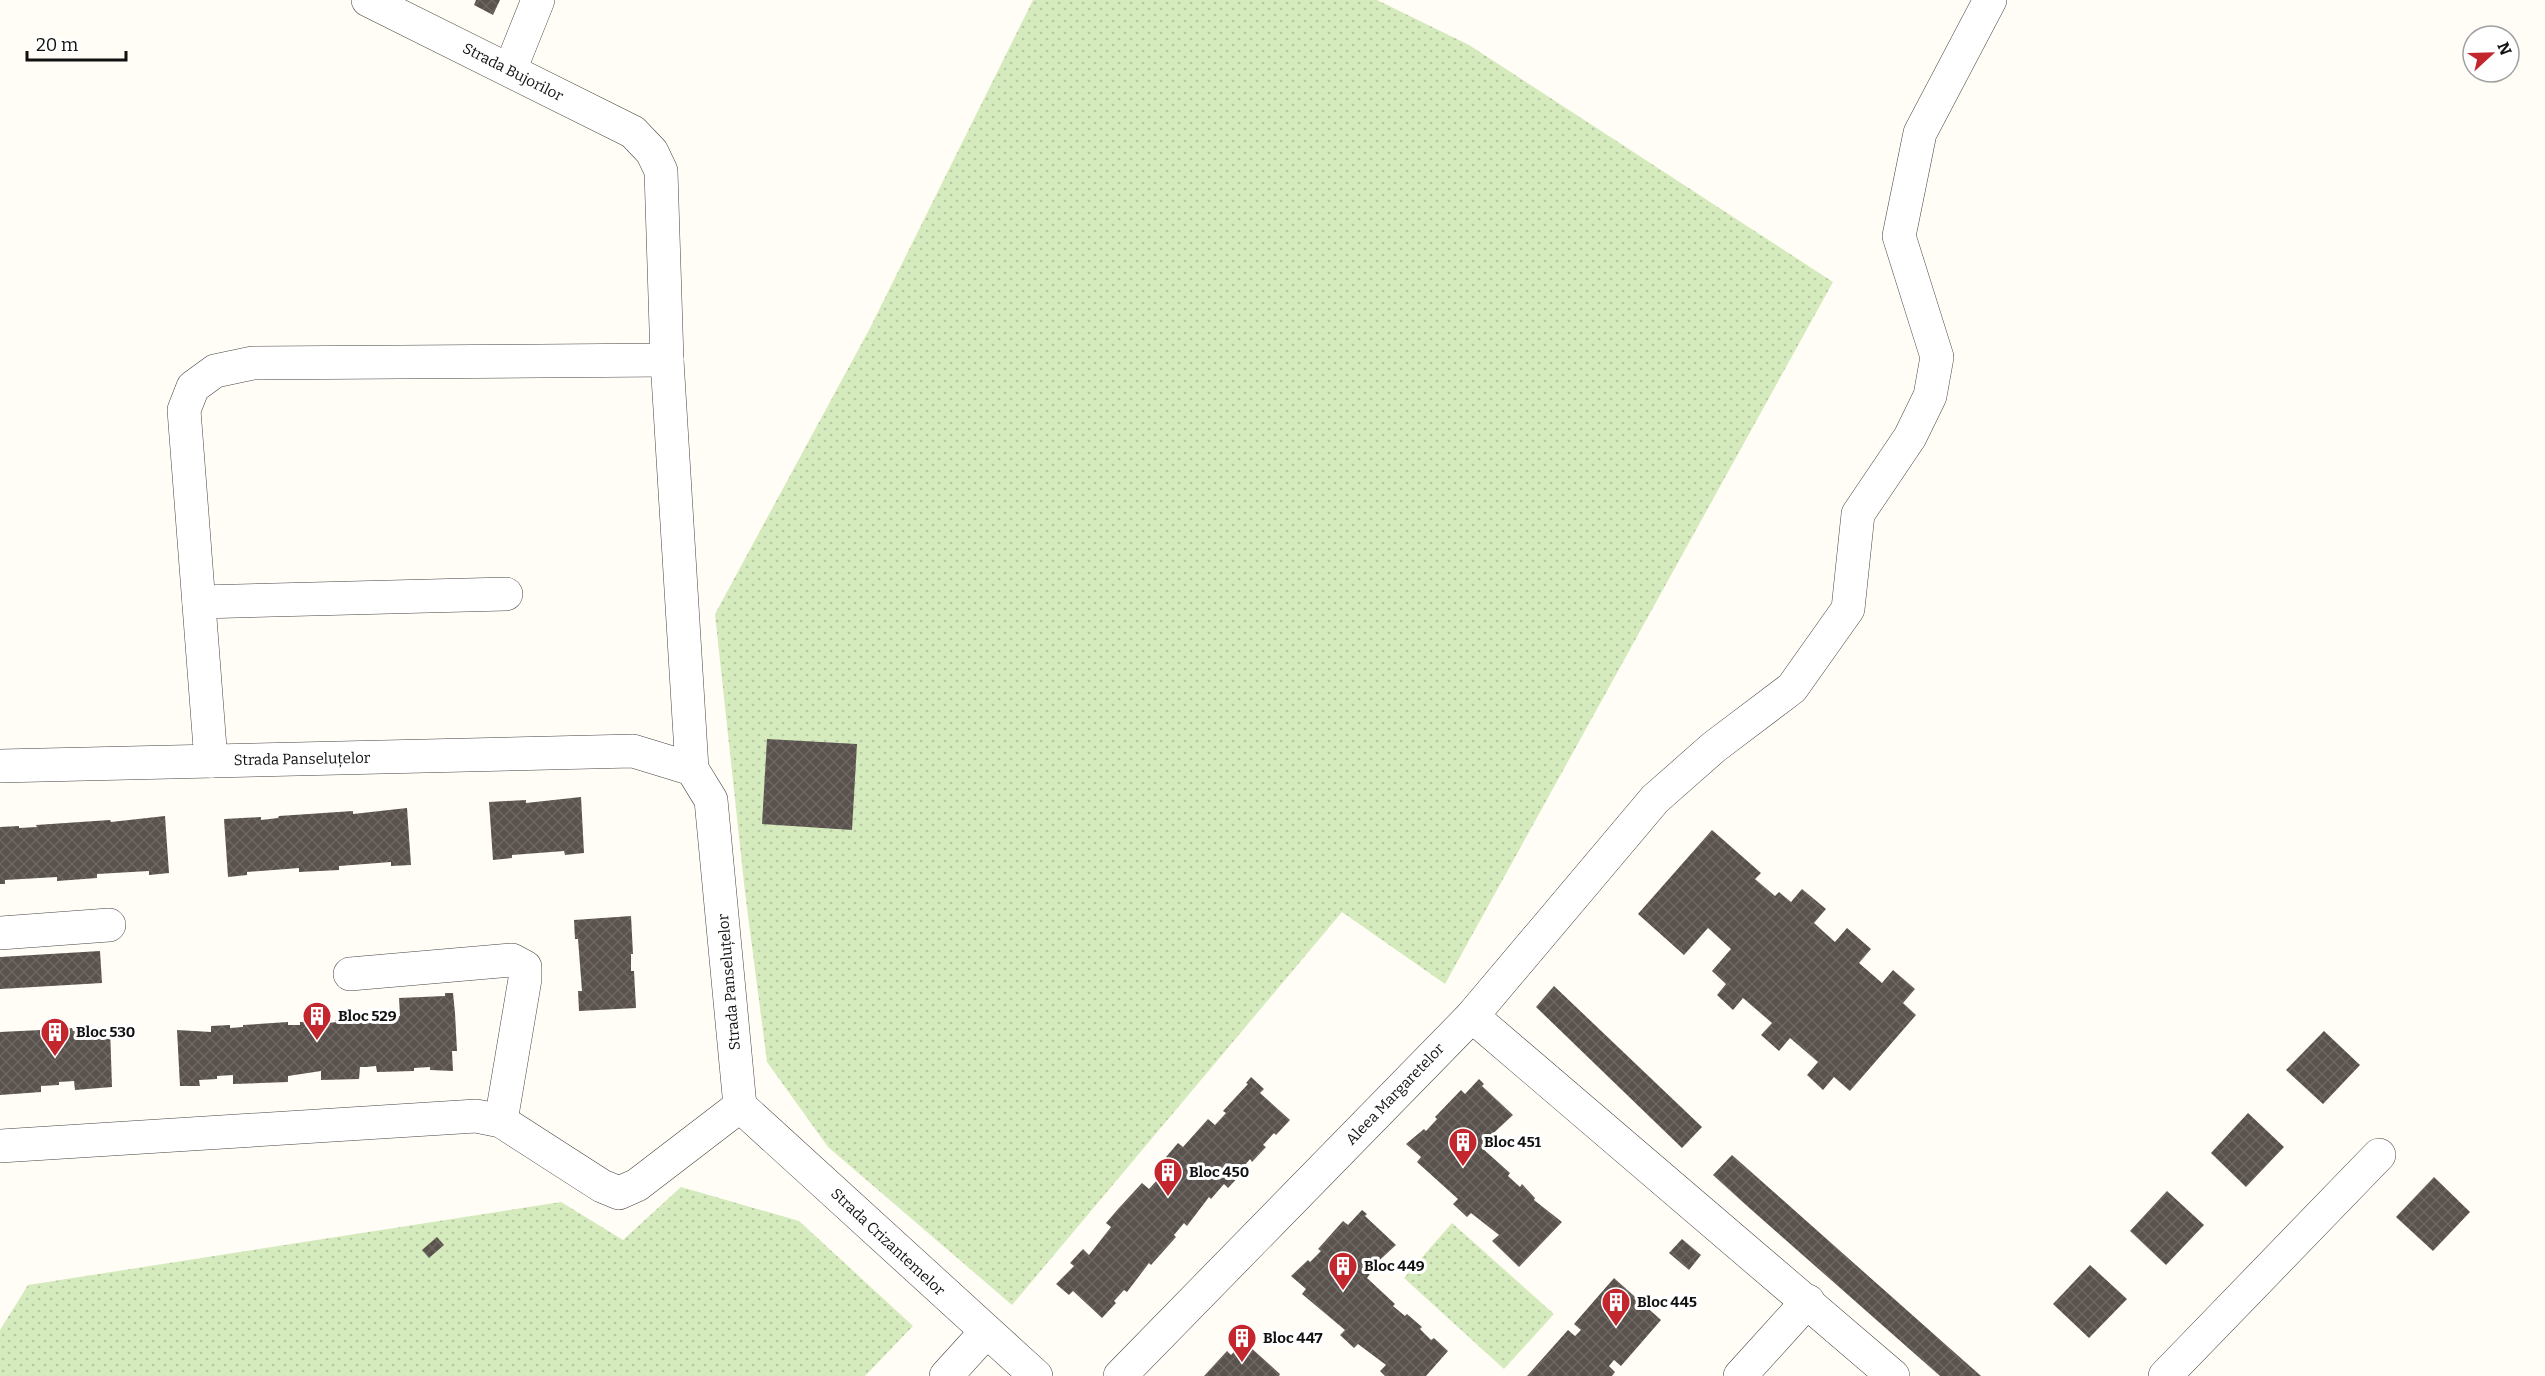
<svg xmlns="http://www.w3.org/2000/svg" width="2545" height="1376" font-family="Bitter,serif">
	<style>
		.grass { fill: url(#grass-dots) }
		.building { fill: url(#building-cross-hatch) }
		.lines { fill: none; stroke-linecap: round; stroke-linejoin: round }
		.minor-casing { stroke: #444; stroke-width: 34 }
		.minor { stroke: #fff; stroke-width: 33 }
		.labels { text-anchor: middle; stroke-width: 6; stroke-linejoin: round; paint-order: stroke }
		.street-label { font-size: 15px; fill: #111; stroke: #fff }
		.poi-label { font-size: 15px; font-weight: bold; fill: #111; stroke: #fff; text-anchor: start }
	</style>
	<defs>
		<pattern id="grass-dots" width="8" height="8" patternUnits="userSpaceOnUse" patternTransform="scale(1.5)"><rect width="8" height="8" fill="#d5ebbd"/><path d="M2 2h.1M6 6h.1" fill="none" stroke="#b6c8a1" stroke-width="1.8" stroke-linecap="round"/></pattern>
		<pattern id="building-cross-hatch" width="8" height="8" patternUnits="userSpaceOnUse" patternTransform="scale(1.5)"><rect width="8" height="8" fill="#5a524d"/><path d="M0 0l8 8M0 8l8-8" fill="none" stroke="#6d6662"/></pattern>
	</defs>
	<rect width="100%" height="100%" fill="#fffdf5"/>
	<g class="grass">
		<polygon points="1033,0 1377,0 1469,45 1833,282 1445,984 1342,912 1012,1305 828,1147 767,1062 745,892 715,614 870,328"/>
		<polygon points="681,1187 799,1221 913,1326 865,1376 0,1376 0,1330 28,1285 561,1202 623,1240"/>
		<polygon points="1452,1223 1554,1314 1504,1369 1404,1278"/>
	</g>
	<g class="building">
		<polygon points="476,0 500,0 493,15 474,5"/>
		<polygon points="767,739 857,744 852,830 762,824"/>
		<polygon points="581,797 584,853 565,855 564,851 512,855 512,858 493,860 489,802 526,800 526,803"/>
		<polygon points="407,808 411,865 391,866 391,862 339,866 339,870 299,872 299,868 247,872 247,875 228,877 224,819 261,817 261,820 278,818 279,816 353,811 353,814"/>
		<polygon points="165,816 169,873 149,875 149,871 97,874 97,878 57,881 57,877 5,880 5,884 0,884 0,827 19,826 19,828 37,827 36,825 110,820 111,822"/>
		<polygon points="1712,830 1761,873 1755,879 1775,896 1779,892 1791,902 1802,889 1826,909 1814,923 1835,942 1847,928 1871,949 1859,963 1882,983 1893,970 1915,989 1903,1003 1916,1015 1850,1091 1834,1077 1823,1090 1807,1075 1818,1062 1790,1038 1779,1051 1761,1035 1772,1023 1743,998 1733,1010 1717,995 1726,984 1712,971 1731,949 1708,928 1684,955 1638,914"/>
		<polygon points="631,916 633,954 631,954 631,971 634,971 636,1008 579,1011 578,991 582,991 578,939 575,939 574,920"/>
		<polygon points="100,951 102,983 0,989 0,957"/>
		<polygon points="1554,986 1702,1127 1682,1148 1536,1007"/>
		<polygon points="445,993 453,993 455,1013 457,1051 452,1051 453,1071 430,1070 430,1067 414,1068 414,1071 377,1072 376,1066 366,1067 360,1067 359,1079 321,1080 321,1071 288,1076 288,1082 233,1084 233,1075 217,1076 217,1079 199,1080 200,1086 180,1086 177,1030 211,1032 211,1026 230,1025 230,1028 243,1027 243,1025 288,1022 288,1025 300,1025 300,1022 320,1021 320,1024 336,1022 335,1020 375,1018 375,1021 391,1020 391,1017 400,1016 399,998 445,996"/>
		<polygon points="88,1027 110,1027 112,1087 75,1090 74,1081 59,1082 59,1085 41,1086 41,1092 0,1095 0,1032 41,1030 41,1033 72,1028 73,1031 88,1030"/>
		<polygon points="2324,1031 2360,1065 2323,1104 2286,1070"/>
		<polygon points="1251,1077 1264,1089 1260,1093 1290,1120 1276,1135 1274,1133 1263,1145 1266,1147 1252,1162 1250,1159 1240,1171 1242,1173 1228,1188 1224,1184 1211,1199 1209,1197 1187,1226 1184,1223 1174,1235 1176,1237 1151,1265 1149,1263 1127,1292 1124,1290 1114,1301 1116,1303 1102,1318 1073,1291 1069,1295 1056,1284 1074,1266 1070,1263 1083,1249 1089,1255 1111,1227 1106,1223 1118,1209 1142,1183 1149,1189 1160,1177 1158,1175 1170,1161 1166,1157 1178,1143 1183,1147 1208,1119 1215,1125 1226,1113 1223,1111 1248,1084 1246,1083"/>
		<polygon points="1479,1079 1484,1084 1482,1086 1513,1115 1487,1139 1489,1141 1482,1148 1510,1173 1508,1176 1520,1187 1522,1184 1535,1198 1534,1200 1562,1222 1519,1267 1492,1241 1499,1235 1471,1213 1467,1217 1453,1204 1458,1199 1417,1162 1421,1157 1406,1144 1424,1129 1426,1131 1437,1119 1435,1117 1461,1090 1465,1094"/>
		<polygon points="2248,1113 2284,1147 2246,1187 2211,1153"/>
		<polygon points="1732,1155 1981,1376 1940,1376 1746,1205 1713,1175"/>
		<polygon points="2434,1177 2470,1212 2433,1251 2396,1217"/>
		<polygon points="2167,1191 2204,1225 2166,1265 2130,1231"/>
		<polygon points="1362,1210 1367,1214 1365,1216 1396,1245 1370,1269 1372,1271 1367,1278 1395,1304 1393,1306 1405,1316 1407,1314 1422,1327 1420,1329 1431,1340 1434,1338 1448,1351 1426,1376 1385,1376 1380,1371 1386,1365 1358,1344 1354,1348 1340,1335 1345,1330 1302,1294 1306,1289 1291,1276 1308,1260 1310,1262 1321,1251 1318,1249 1343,1221 1348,1225"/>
		<polygon points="437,1237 444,1245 429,1258 422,1250"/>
		<polygon points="1682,1239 1701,1255 1689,1270 1669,1253"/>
		<polygon points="2090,1265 2127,1299 2089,1338 2053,1304"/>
		<polygon points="1614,1278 1661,1320 1621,1366 1614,1360 1609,1366 1615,1372 1612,1376 1527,1376 1568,1330 1575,1336 1581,1330 1574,1324"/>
		<polygon points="1245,1340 1251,1344 1249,1346 1280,1374 1279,1376 1204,1376 1227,1351 1231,1355"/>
	</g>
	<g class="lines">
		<g class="minor-casing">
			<g id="minor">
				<polyline points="368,0 633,132 652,152 661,171 667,360 692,769"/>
				<polyline points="510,70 538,0"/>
				<polyline points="199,602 506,594"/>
				<polyline points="211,761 184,410 193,387 215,371 253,363 667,360"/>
				<polyline points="0,766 633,751 692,769 711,800 740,1106"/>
				<polyline points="0,933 109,925"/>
				<polyline points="350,974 512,960 525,967 525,979 501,1121"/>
				<polyline points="1472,1016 1893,1376"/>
				<polyline points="740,1106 1036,1376"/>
				<polyline points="0,1146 476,1116 501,1121 602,1186 619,1193 637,1185 740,1106"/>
				<polyline points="946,1376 986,1332"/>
				<polyline points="1120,1376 1472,1016 1655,799 1714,747 1792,688 1848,609 1858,514 1910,437 1930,396 1937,357 1899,236 1920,133 1990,0"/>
				<polyline points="1740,1376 1808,1301"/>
				<polyline points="2165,1376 2379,1155"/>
			</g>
		</g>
		<use href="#minor" class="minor"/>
	</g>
	<defs>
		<g id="building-pin" transform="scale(1.5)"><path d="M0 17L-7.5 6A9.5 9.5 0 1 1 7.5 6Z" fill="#c4262e" stroke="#fff"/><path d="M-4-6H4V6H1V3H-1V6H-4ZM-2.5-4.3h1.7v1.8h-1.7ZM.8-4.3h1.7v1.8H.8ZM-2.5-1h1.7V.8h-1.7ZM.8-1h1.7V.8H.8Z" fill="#fff"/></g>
	</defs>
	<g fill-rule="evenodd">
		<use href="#building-pin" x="317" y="1016"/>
		<use href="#building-pin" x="55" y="1032"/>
		<use href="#building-pin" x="1463" y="1142"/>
		<use href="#building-pin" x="1168" y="1172"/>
		<use href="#building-pin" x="1343" y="1266"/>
		<use href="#building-pin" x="1616" y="1302"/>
		<use href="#building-pin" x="1242" y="1338"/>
	</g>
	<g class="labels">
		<g class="street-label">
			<text transform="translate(513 72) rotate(27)" y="5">Strada Bujorilor</text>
			<text transform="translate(302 759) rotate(-1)" y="5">Strada Panseluțelor</text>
			<text transform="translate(729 982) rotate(-95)" y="5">Strada Panseluțelor</text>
			<text transform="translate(1395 1094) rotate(-46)" y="5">Aleea Margaretelor</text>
			<text transform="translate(888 1242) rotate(43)" y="5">Strada Crizantemelor</text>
		</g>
		<g class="poi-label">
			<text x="338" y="1021">Bloc 529</text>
			<text x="76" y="1037">Bloc 530</text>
			<text x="1484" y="1147">Bloc 451</text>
			<text x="1189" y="1177">Bloc 450</text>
			<text x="1364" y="1271">Bloc 449</text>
			<text x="1637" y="1307">Bloc 445</text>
			<text x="1263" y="1343">Bloc 447</text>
		</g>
	</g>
	<g transform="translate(2491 54) rotate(68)"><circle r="28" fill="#ffffff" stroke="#a0a0a0" stroke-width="1.5"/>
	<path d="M0-4.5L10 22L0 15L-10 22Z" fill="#c4262e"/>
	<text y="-9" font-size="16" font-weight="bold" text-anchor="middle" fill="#111111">N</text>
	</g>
	<path d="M27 51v9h99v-9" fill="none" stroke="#111111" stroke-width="3"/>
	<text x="36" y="51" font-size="18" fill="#111111" stroke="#ffffff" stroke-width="4.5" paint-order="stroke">20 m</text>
</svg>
